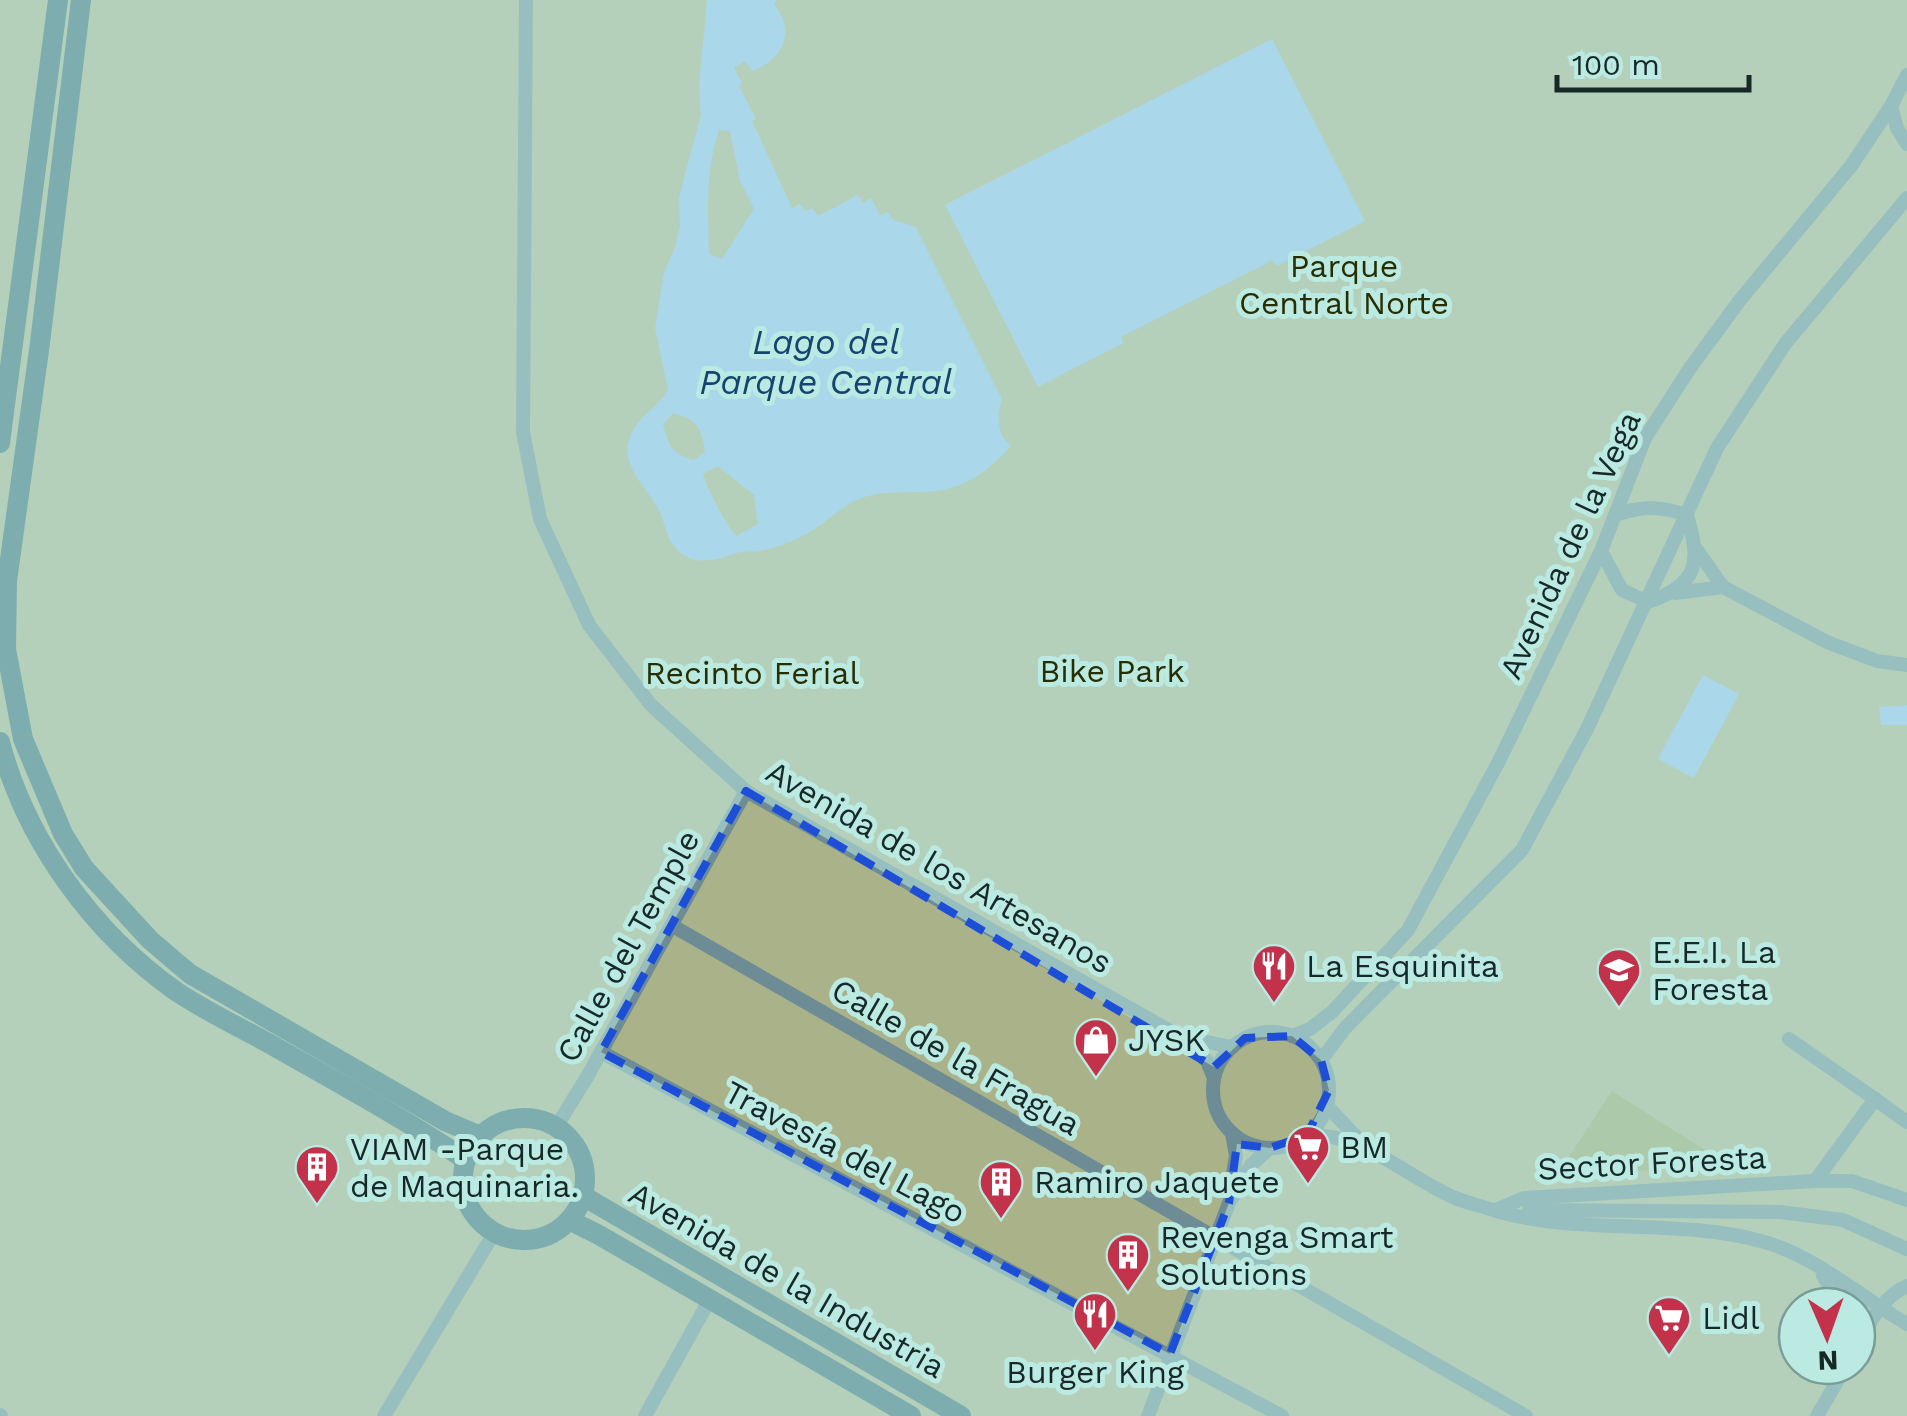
<svg xmlns="http://www.w3.org/2000/svg" width="1907" height="1416" font-family="'Work Sans',sans-serif">
	<style>
		.green { fill: #aab289; fill-rule: evenodd }
		.forest { fill: #9aa467 }
		.water { fill: #95c2f3; fill-rule: evenodd }
		.lines { fill: none; stroke-linecap: round; stroke-linejoin: round }
		.street { stroke: #6d8c95; stroke-width: 14 }
		.secondary { stroke: #336572; stroke-width: 20 }
		.marked { fill: none; stroke: #1d4ed8; stroke-width: 8; stroke-dasharray: 20 12; stroke-linejoin: round }
		.labels { text-anchor: middle; stroke-width: 10; stroke-linejoin: round; paint-order: stroke }
		.park-label { font-size: 32px; fill: #282e00; stroke: #bbeae2 }
		.street-label { font-size: 32px; fill: #172926; stroke: #bbeae2 }
		.poi-label { font-size: 32px; fill: #172926; stroke: #bbeae2; text-anchor: start }
		.water-label { font-size: 35px; font-style: italic; fill: #154471; stroke: #bbeae2 }
	</style>
	<rect width="100%" height="100%" fill="#bbeae2"/>
	<path class="green" d="M0,0H1907V1416H0ZM1797,1306H1857V1366H1797Z"/>
	<polygon class="forest" points="1612,1091 1730,1166 1536,1176 1568,1158"/>
	<g class="water">
		<path d="M707,0H777L774,5C797,31 782,61 752,71L745,61L734,68L742,83L739,86L756,119L752,121L792,208L800,204L805,211L812,208L818,216L858,195L863,203L871,198L880,215L888,212L893,220L916,227L1002,399C997,416 996,434 1011,446C990,469 967,488 935,491C908,494 884,489 859,499C837,508 823,527 802,536C789,543 773,549 759,551C751,552 743,551 736,553C708,564 681,567 667,533C664,526 663,518 660,512C645,483 611,460 637,424C647,411 660,404 668,390L655,328L664,272L675,248L680,226L679,197L701,115L699,86ZM719,130L730,131L740,181L754,209L722,259L709,254C708,211 705,172 719,130ZM673,413C697,419 702,428 705,452L694,460C672,454 669,446 663,425ZM718,466L754,495L758,524L736,536C729,530 704,483 703,474Z"/>
		<polygon points="1272,39 1365,221 1277,266 1273,260 1121,337 1123,343 1038,387 945,205"/>
		<polygon points="1703,675 1739,694 1694,778 1658,759"/>
		<polygon points="1907,705 1907,725 1881,725 1879,707"/>
	</g>
	<g class="lines">
		<g class="street">
			<polyline points="526,0 523,432 540,519 589,625 651,705 746,791 1179,1036 1207,1061 1214,1078"/>
			<polyline points="1891,106 1897,128 1907,144"/>
			<polyline points="1697,550 1723,587 1827,642 1877,661 1907,665"/>
			<path d="M1601,551L1622,590L1648,602C1699,584 1701,563 1687,515C1660,506 1644,506 1618,514"/>
			<polyline points="1675,593 1723,587"/>
			<polyline points="671,925 1526,1416"/>
			<circle cx="1271" cy="1090" r="58"/>
			<polyline points="1292,1036 1310,1029 1332,1012 1408,930 1498,763 1601,551 1645,438 1690,368 1740,300 1851,166 1891,106 1907,75"/>
			<polyline points="1183,1037 1232,1047"/>
			<polyline points="1789,1039 1875,1099"/>
			<polyline points="601,1052 1282,1416"/>
			<polyline points="1321,1060 1346,1027 1522,850 1587,729 1717,448 1785,344 1907,198"/>
			<polyline points="1327,1106 1364,1145"/>
			<polyline points="556,1127 587,1077 746,791"/>
			<path d="M1307,1135C1363,1133 1404,1175 1453,1197C1466,1203 1482,1206 1496,1211C1578,1235 1676,1218 1761,1241C1814,1255 1861,1297 1907,1324"/>
			<polyline points="1815,1181 1875,1099 1907,1122"/>
			<polyline points="1230,1192 1236,1156 1232,1133"/>
			<polyline points="1496,1210 1524,1198 1815,1181 1852,1181 1907,1200"/>
			<polyline points="1529,1210 1780,1212 1843,1220 1907,1249"/>
			<polyline points="1823,1276 1843,1306"/>
			<path d="M1857,1346C1870,1323 1882,1297 1907,1286"/>
			<polyline points="0,1415 1,1416"/>
			<polyline points="384,1416 494,1233"/>
			<polyline points="645,1416 710,1299"/>
			<polyline points="1148,1416 1229,1203 1251,1165 1270,1148"/>
			<polyline points="1817,1416 1846,1366"/>
		</g>
		<g class="secondary">
			<polyline points="81,0 40,343 7,581 6,649 23,739 63,834 84,868 150,940 190,974 445,1121 480,1136"/>
			<polyline points="0,443 58,0"/>
			<path d="M0,742C26,841 93,933 177,992C206,1011 239,1027 270,1044C335,1081 403,1118 466,1160"/>
			<circle cx="524" cy="1179" r="61"/>
			<polyline points="583,1196 961,1416"/>
			<polyline points="569,1220 599,1235 911,1416"/>
		</g>
	</g>
	<path d="M0 0H1907V1416H0ZM746,791L1214,1067L1245,1038L1292,1036L1321,1060L1329,1090L1307,1135L1270,1148L1237,1144L1229,1203L1170,1354L601,1052Z" fill="#bbeae2" fill-opacity=".55" fill-rule="evenodd"/>
	<path class="marked" d="M746,791L1214,1067L1245,1038L1292,1036L1321,1060L1329,1090L1307,1135L1270,1148L1237,1144L1229,1203L1170,1354L601,1052Z"/>
	<defs>
		<g id="restaurant-pin" transform="scale(2.25)"><path d="M0 17L-7.5 6A9.5 9.5 0 1 1 7.5 6Z" fill="#c2324b" stroke="#bbeae2"/><path d="M-5-6h1v4h1v-4h1v4h1v-4h1v5L-1.5 .5V6h-2V.5L-5-1ZM5-6V6H3V1.5H1.5Q1.5-4 5-6Z" fill="#fff"/></g>
		<g id="school-pin" transform="scale(2.25)"><path d="M0 17L-7.5 6A9.5 9.5 0 1 1 7.5 6Z" fill="#c2324b" stroke="#bbeae2"/><path d="M0-5L7-2L0 1L-7-2ZM-4 1L0 2.5L4 1V4Q0 6-4 4Z" fill="#fff"/></g>
		<g id="shop-pin" transform="scale(2.25)"><path d="M0 17L-7.5 6A9.5 9.5 0 1 1 7.5 6Z" fill="#c2324b" stroke="#bbeae2"/><path d="M-5-2.5h2.3a2.7 3.5 0 0 1 5.4 0H5L5.5 6h-11ZM-1.5-2.5h3a1.5 2.3 0 0 0-3 0Z" fill="#fff"/></g>
		<g id="supermarket-pin" transform="scale(2.25)"><path d="M0 17L-7.5 6A9.5 9.5 0 1 1 7.5 6Z" fill="#c2324b" stroke="#bbeae2"/><path d="M-6-5.5h2.5l.6 2H6L4.5 2H-2.5L-4.4-4H-6ZM-1.5 3.2a1.3 1.3 0 1 0 .1 0ZM3 3.2a1.3 1.3 0 1 0 .1 0Z" fill="#fff"/></g>
		<g id="building-pin" transform="scale(2.25)"><path d="M0 17L-7.5 6A9.5 9.5 0 1 1 7.5 6Z" fill="#c2324b" stroke="#bbeae2"/><path d="M-4-6H4V6H1V3H-1V6H-4ZM-2.5-4.3h1.7v1.8h-1.7ZM.8-4.3h1.7v1.8H.8ZM-2.5-1h1.7V.8h-1.7ZM.8-1h1.7V.8H.8Z" fill="#fff"/></g>
	</defs>
	<g fill-rule="evenodd">
		<use href="#restaurant-pin" x="1274" y="966"/>
		<use href="#school-pin" x="1619" y="970"/>
		<use href="#shop-pin" x="1096" y="1040"/>
		<use href="#supermarket-pin" x="1308" y="1147"/>
		<use href="#building-pin" x="317" y="1167"/>
		<use href="#building-pin" x="1001" y="1182"/>
		<use href="#building-pin" x="1128" y="1255"/>
		<use href="#restaurant-pin" x="1095" y="1314"/>
		<use href="#supermarket-pin" x="1669" y="1318"/>
	</g>
	<g class="labels">
		<g class="park-label">
			<text x="1344" y="277">Parque<tspan x="1344" dy="37">Central Norte</tspan></text>
			<text x="1112" y="682">Bike Park</text>
			<text x="752" y="684">Recinto Ferial</text>
		</g>
		<g class="street-label">
			<text transform="translate(1570 545) rotate(-65)" y="11">Avenida de la Vega</text>
			<text transform="translate(939 867) rotate(30)" y="11">Avenida de los Artesanos</text>
			<text transform="translate(628 946) rotate(-61)" y="11">Calle del Temple</text>
			<text transform="translate(956 1057) rotate(30)" y="11">Calle de la Fragua</text>
			<text transform="translate(845 1152) rotate(28)" y="11">Travesía del Lago</text>
			<text transform="translate(1652 1163) rotate(-3)" y="11">Sector Foresta</text>
			<text transform="translate(787 1280) rotate(30)" y="11">Avenida de la Industria</text>
		</g>
		<g class="poi-label">
			<text x="1652" y="963">E.E.I. La<tspan x="1652" dy="37">Foresta</tspan></text>
			<text x="1306" y="977">La Esquinita</text>
			<text x="1128" y="1051">JYSK</text>
			<text x="1340" y="1158">BM</text>
			<text x="350" y="1160">VIAM -Parque<tspan x="350" dy="37">de Maquinaria.</tspan></text>
			<text x="1034" y="1193">Ramiro Jaquete</text>
			<text x="1160" y="1248">Revenga Smart<tspan x="1160" dy="37">Solutions</tspan></text>
			<text x="1702" y="1329">Lidl</text>
			<text x="1095" y="1383" text-anchor="middle">Burger King</text>
		</g>
		<g class="water-label">
			<text x="826" y="354">Lago del<tspan x="826" dy="40">Parque Central</tspan></text>
		</g>
	</g>
	<g transform="translate(1827 1336) rotate(178)"><circle r="48" fill="#bbeae2" stroke="#799d97" stroke-width="2.5"/>
	<path d="M0-8L18 38L0 25L-18 38Z" fill="#c2324b"/>
	<text y="-15" font-size="28" font-weight="bold" text-anchor="middle" fill="#172926">N</text>
	</g>
	<path d="M1557 75v15h192v-15" fill="none" stroke="#172926" stroke-width="5"/>
	<text x="1572" y="75" font-size="30" fill="#172926" stroke="#bbeae2" stroke-width="8" paint-order="stroke">100 m</text>
</svg>
